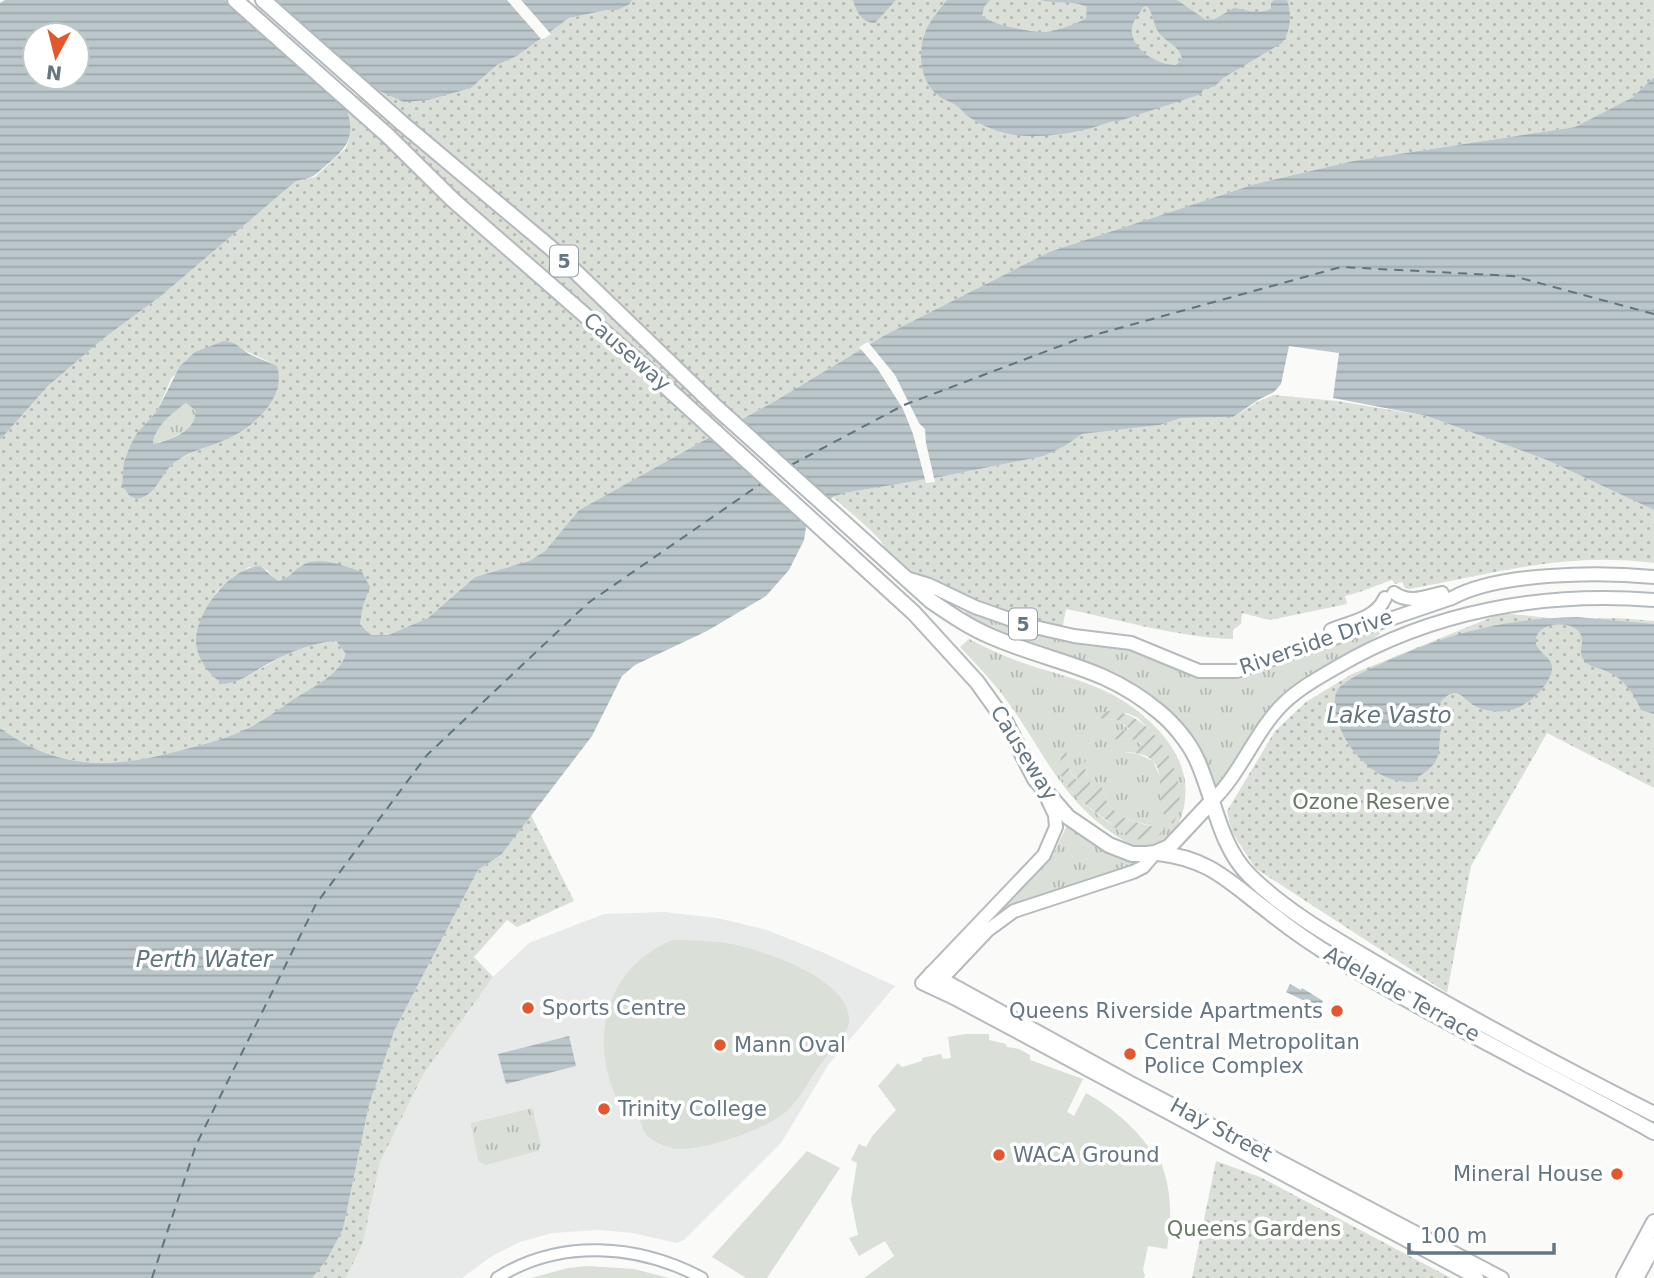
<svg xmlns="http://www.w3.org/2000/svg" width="1654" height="1278" font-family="'DejaVu Sans',sans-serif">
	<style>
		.built { fill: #e8e9e9 }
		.grass { fill: url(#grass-tufts); fill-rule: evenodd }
		.park { fill: url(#park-dots); fill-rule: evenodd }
		.garden { fill: url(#garden-furrows) }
		.pitch { fill: #dadfd7 }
		.water { fill: url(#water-rules); fill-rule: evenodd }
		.pier { fill: #fafaf8 }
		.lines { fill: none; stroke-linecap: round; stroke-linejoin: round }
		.ferry { stroke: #60757c; stroke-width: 2; stroke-dasharray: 9 7; stroke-linecap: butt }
		.secondary-casing { stroke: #b3babf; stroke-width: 14 }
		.primary-casing { stroke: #b5babe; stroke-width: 16 }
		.highway-casing { stroke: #b4b9bd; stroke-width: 18 }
		.secondary { stroke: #fff; stroke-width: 10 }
		.primary { stroke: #fff; stroke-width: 12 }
		.highway { stroke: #fff; stroke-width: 14 }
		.poi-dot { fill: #e4572e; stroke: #fff; stroke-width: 2.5 }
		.labels { text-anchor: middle; stroke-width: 7; stroke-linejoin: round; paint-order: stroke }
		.shield { fill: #fff; stroke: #939fa8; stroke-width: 2 }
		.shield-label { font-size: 19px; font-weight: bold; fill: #657683 }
		.street-label { font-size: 21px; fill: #657683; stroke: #fff }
		.park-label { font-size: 21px; fill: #687a64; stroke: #fff }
		.poi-label { font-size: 21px; fill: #657683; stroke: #fff; text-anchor: start }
		.water-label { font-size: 23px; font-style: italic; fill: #60757c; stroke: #fff }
	</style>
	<defs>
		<pattern id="grass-tufts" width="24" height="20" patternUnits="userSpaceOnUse" patternTransform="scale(1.75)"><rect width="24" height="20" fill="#dadfd7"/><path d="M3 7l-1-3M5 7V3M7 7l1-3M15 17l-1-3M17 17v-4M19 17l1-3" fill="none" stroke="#b4b9b4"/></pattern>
		<pattern id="park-dots" width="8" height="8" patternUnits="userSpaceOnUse" patternTransform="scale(1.75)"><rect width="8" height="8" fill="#dadfd7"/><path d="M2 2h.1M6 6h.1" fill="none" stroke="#b4b9b4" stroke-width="1.8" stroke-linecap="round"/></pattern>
		<pattern id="garden-furrows" width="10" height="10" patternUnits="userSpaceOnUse" patternTransform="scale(1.75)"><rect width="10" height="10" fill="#dadfd7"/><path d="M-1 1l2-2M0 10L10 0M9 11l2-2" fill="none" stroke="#b4b9b4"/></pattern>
		<pattern id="water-rules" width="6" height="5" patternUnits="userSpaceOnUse" patternTransform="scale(1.75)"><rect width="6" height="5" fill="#bbc7cb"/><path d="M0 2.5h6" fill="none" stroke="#9ca6aa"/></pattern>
	</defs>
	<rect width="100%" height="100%" fill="#fafaf8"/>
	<polygon class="built" points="664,912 717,918 767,930 822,952 895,986 829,1064 781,1143 684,1240 676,1243 633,1233 599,1230 552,1233 520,1242 492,1256 462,1278 346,1278 363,1243 380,1162 423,1075 493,977 529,943 604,914"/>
	<g class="grass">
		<path d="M186,403L195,410C198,430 170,439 154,444L153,441C157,424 172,413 186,403Z"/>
		<path d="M967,608L1123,645L1210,676L1376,626L1380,634L1361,647L1306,679L1249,744L1215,790C1209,774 1204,756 1195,741C1140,657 1045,658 963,618Z"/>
		<path d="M969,639C990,650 1010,659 1032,666C1074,679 1114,688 1147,719C1164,734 1179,753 1184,776C1192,814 1168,867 1123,840C1067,806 1049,762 1015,712C999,688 980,668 960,647ZM1127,713L1138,718L1148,728L1176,818L1160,796L1161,779L1153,761L1138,754L1123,752L1130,748L1146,747L1130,738L1106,739L1122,731L1130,730L1117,720L1094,718ZM1067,744C1066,758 1066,770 1077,780L1078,774L1084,765L1089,784L1095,792L1099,779C1102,787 1104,798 1109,805C1123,823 1147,823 1166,830C1155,829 1117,827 1110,823C1101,818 1068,792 1065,782C1061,771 1062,754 1067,744Z"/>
		<polygon points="1067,825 1103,848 1130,861 1134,866 1002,913 1000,910 1053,855"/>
		<polygon points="532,1108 541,1145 538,1151 486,1165 478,1161 471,1123"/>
	</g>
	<g class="park">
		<path d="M632,0H1654V77L1633,97L1575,127L1353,161L1255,184L1049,252L885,335L775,401L579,510L545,551L529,561L475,577L428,618L388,635H371L360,624L363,606L369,587L302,565L284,580L277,581L267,570L249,567L217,591L198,630L208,670L219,681L248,676L294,650L317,642L336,641L346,654C338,676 313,687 295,699C278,710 262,722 244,730C223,740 201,745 178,751C111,769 59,770 0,728V440L48,386L104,338L161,296L296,181L315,177L346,148L350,135L344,101L373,88H471L497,65L517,56L569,18L607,10H618L630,4ZM234,343C248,355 266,357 278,369C275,430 226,436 181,458C174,462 170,467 164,471C151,478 138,484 125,491L123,474L137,433L157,411L172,377Z"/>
		<path d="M1274,395L1337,401L1427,416L1547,460L1654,510V563C1564,551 1495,574 1408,589L1405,588L1402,582L1395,584L1392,580C1376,585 1363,592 1345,596L1347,604L1270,620L1242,613L1241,624L1233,630V639C1176,637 1121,620 1066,609L1062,630C1010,617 930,592 890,554C885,549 882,542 877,537C864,523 847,510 833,497L844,493L940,477L1044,456L1065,446L1082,434L1160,425L1181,418L1233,417L1261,400Z"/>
		<polygon points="1502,613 1558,619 1617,618 1654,621 1654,788 1547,733 1471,866 1447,993 1255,868 1232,832 1227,811 1275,731 1306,702 1352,674"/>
		<polygon points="531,815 574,901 517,927 507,920 474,957 493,977 423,1075 380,1162 363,1243 346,1278 312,1278 343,1229 369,1105 395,1029 478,870 501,855"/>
		<polygon points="1216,1161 1260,1177 1451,1278 1192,1278"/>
	</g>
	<g class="garden">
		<path d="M1108,711C1155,710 1196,784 1173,824C1142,805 1186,752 1122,752L1130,748L1145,746L1130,738L1105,740L1114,733L1130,729L1117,720L1092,718Z"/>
		<path d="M1068,741C1066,756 1065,770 1077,780L1079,766L1084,758L1086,774L1094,791L1099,778C1102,786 1104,798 1109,805C1122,822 1147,825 1166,829C1154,843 1136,842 1122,833C1115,829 1111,822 1105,819C1092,810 1068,792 1062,778C1057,765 1062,752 1068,741Z"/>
	</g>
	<g class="pitch">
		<path d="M673,940C693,940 712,941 732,944C764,951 852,979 849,1022C847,1036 831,1050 823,1061C811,1076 802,1096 789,1109C768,1129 709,1149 680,1149C670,1149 658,1144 650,1138C643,1133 642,1123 638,1115L620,1105C587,1042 604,968 673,940Z"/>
		<path d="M966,1034H989V1040L1006,1044L1007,1047L1019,1049L1030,1055V1060L1083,1079L1067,1112L1074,1116L1086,1093C1112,1108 1132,1124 1150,1149L1143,1153L1144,1156L1156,1150C1171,1183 1173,1213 1167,1249L1148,1246L1143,1270L1145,1275L1144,1278H864L894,1256L885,1241L859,1256L849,1238L858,1235L851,1200L857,1163L851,1160L859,1144L866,1147L873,1135L896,1110L878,1086L898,1063L902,1067L922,1061V1058L941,1054L943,1059L951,1058L948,1037Z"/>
		<polygon points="807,1151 840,1168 767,1278 746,1278 712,1257"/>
		<polygon points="587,1266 634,1269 669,1278 531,1278 568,1268"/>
	</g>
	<g class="water">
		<path d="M5,0H632L630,4L618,10H607L569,18L517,56L497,65L471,88L428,100L404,102L373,88L344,101C354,130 354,142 330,162C314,175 317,177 296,181L161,296L104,338L48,386L0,440V3ZM35,35H77V77H35Z"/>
		<path d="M853,0H896L875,23C862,23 856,11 853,0Z"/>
		<path d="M947,0H990L984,7L982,16C996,26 1026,31 1043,32C1051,33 1080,23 1086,18L1087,7C1073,0 1055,4 1040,0H1177L1206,20L1215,19L1234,8C1249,10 1256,15 1271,9V3L1274,0H1287C1292,15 1291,30 1282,43L1223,78L1215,86L1203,90L1201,94L1119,121C1108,121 1100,126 1088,129C1071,133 1053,136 1035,136C1012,137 988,130 969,117C964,114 962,109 957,106C952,102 944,100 939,96C918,81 917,47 928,26C933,17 941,8 947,0ZM1147,6C1154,14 1153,25 1159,33C1167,43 1180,46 1182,59L1176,65C1157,65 1129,49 1132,27C1133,20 1140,14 1143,7Z"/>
		<path d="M1654,77V510L1547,460L1427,416L1333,398L1339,353L1289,346L1281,384L1274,392L1258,400L1233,417L1181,418L1160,425L1082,434L1065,446L1044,456L940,477L844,493L833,497L807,521L804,540L789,570L766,596L707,631L635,665L622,676L592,736L501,855L478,870L395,1029L369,1105L343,1229L327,1259L312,1278H0V728C58,770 111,769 178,751C201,745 223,740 244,730C262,722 278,710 294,699C313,687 338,676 346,654L336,641C309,643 287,653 264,666C251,674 239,682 224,684C209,676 196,657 196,640C197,610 230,568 260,566L278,581C288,579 293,571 301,566C318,555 344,566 362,572L370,587L363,606L360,624L371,635H388L428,618L475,577L529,561L545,551L579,510L775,401L885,335L1049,252L1255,184L1353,161L1575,127L1633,97Z"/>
		<path d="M224,341L234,343L249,354L277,366C286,395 259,422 235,435C216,446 192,449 175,462C160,473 158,495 137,499L130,496L122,486L124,462L131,444L137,433L157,411L180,366L195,352ZM186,403L195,410C198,430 170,440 154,444L153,441C157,425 172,413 186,403Z"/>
		<path d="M1577,617L1654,624V714L1641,710C1634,694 1624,678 1606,671C1598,667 1589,668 1583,659C1578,651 1585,642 1580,633C1572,621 1544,621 1537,635C1530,651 1551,654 1552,667C1553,683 1528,705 1514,709C1503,713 1488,712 1477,707C1462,700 1459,683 1441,701L1439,711L1444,720C1433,747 1450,757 1418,777V781C1380,788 1345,751 1337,718C1335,710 1333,699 1337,691C1343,681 1362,673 1372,668C1438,636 1504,618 1577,617Z"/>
		<polygon points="1290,984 1301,990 1302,988 1323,1001 1319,1008 1286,992"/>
		<polygon points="569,1036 576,1066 506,1084 498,1054"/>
	</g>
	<g class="pier">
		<polygon points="225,0 276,0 384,97 373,92 356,96 348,103 351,112"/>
		<polygon points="507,0 521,0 551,34 542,40"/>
		<polygon points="868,342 895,375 919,423 925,429 926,443 935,482 926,483 913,434 903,409 877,368 859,347"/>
		<polygon points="739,417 833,502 810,523 709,434"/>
	</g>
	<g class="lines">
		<g class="ferry">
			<polyline points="791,465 904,405 1076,340 1341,267 1513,276 1654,314"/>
			<polyline points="152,1278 196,1145 316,904 427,755 588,603 762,483"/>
		</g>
		<g class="secondary-casing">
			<path id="secondary" d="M497,1278C560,1238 638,1244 702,1278"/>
		</g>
		<g class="primary-casing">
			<g id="primary">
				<path d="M906,578L929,585L975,607L1026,625L1074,636L1131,643L1199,671H1237L1452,598C1499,572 1600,572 1654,577"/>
				<path d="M1394,593C1409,604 1425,597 1442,593"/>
				<path d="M1331,630C1350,622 1376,619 1385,598"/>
				<polyline points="1047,798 1055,815 1056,827 1044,855 922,983 954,998 1477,1278"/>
				<path d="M1212,801C1242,772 1255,731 1284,703C1300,688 1318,678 1337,667C1432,611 1545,591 1654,600"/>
				<polyline points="931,973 1131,1083 1502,1278"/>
				<polyline points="937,984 988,930 1014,911 1133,872 1143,867 1155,853"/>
			</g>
		</g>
		<g class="highway-casing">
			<g id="highway">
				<polyline points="235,0 387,135 453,200 642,365 914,613 977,682 1005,721 1035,779 1068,817 1109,845 1132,854 1147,854 1155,853 1169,847 1212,801"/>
				<path d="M263,0L403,124L552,249L717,408L931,601C950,614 969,627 990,636C1051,663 1103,665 1158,711C1173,723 1189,742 1197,760C1214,797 1219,845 1249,875C1286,912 1335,939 1379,965C1469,1018 1561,1067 1654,1114"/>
				<path d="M1158,853C1210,859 1228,881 1268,911C1289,928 1313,945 1337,959C1440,1021 1549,1074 1654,1132"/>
				<polyline points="1624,1278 1654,1222"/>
				<polyline points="1636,1278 1654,1245"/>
			</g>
		</g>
		<use href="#secondary" class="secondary"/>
		<use href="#primary" class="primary"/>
		<use href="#highway" class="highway"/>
	</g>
	<g class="poi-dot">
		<circle cx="528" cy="1008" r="7"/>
		<circle cx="1337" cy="1011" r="7"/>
		<circle cx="720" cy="1045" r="7"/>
		<circle cx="1130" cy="1054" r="7"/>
		<circle cx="604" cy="1109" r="7"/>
		<circle cx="999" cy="1155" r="7"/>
		<circle cx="1617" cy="1174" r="7"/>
	</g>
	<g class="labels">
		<g class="shield">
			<rect x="550" y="245.5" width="28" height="31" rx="5"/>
			<rect x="1009" y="608.5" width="28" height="31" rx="5"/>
		</g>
		<g class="shield-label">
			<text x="564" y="268">5</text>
			<text x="1023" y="631">5</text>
		</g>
		<g class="street-label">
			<text transform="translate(627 352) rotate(41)" y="7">Causeway</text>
			<text transform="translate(1316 642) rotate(-19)" y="7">Riverside Drive</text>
			<text transform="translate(1024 753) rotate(58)" y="7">Causeway</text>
			<text transform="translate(1402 994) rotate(29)" y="7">Adelaide Terrace</text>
			<text transform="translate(1221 1130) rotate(28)" y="7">Hay Street</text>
		</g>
		<g class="park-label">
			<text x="1371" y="809">Ozone Reserve</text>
			<text x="1254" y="1236">Queens Gardens</text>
		</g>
		<g class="poi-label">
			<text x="542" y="1015">Sports Centre</text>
			<text x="1323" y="1018" text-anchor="end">Queens Riverside Apartments</text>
			<text x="1144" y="1049">Central Metropolitan<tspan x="1144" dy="24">Police Complex</tspan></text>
			<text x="734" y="1052">Mann Oval</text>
			<text x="618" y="1116">Trinity College</text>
			<text x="1013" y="1162">WACA Ground</text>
			<text x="1603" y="1181" text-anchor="end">Mineral House</text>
		</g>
		<g class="water-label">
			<text x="1389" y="723">Lake Vasto</text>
			<text x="204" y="967">Perth Water</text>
		</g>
	</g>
	<g transform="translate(56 56) rotate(187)"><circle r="33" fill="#ffffff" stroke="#c1c8cd" stroke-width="2"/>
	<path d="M0-5L12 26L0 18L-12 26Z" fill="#e4572e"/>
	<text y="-10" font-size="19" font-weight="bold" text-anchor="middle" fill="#657683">N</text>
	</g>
	<path d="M1409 1243v10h145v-10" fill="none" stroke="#657683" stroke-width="3.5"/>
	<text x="1420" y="1243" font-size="21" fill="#657683" stroke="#ffffff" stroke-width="5" paint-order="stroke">100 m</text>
</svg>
